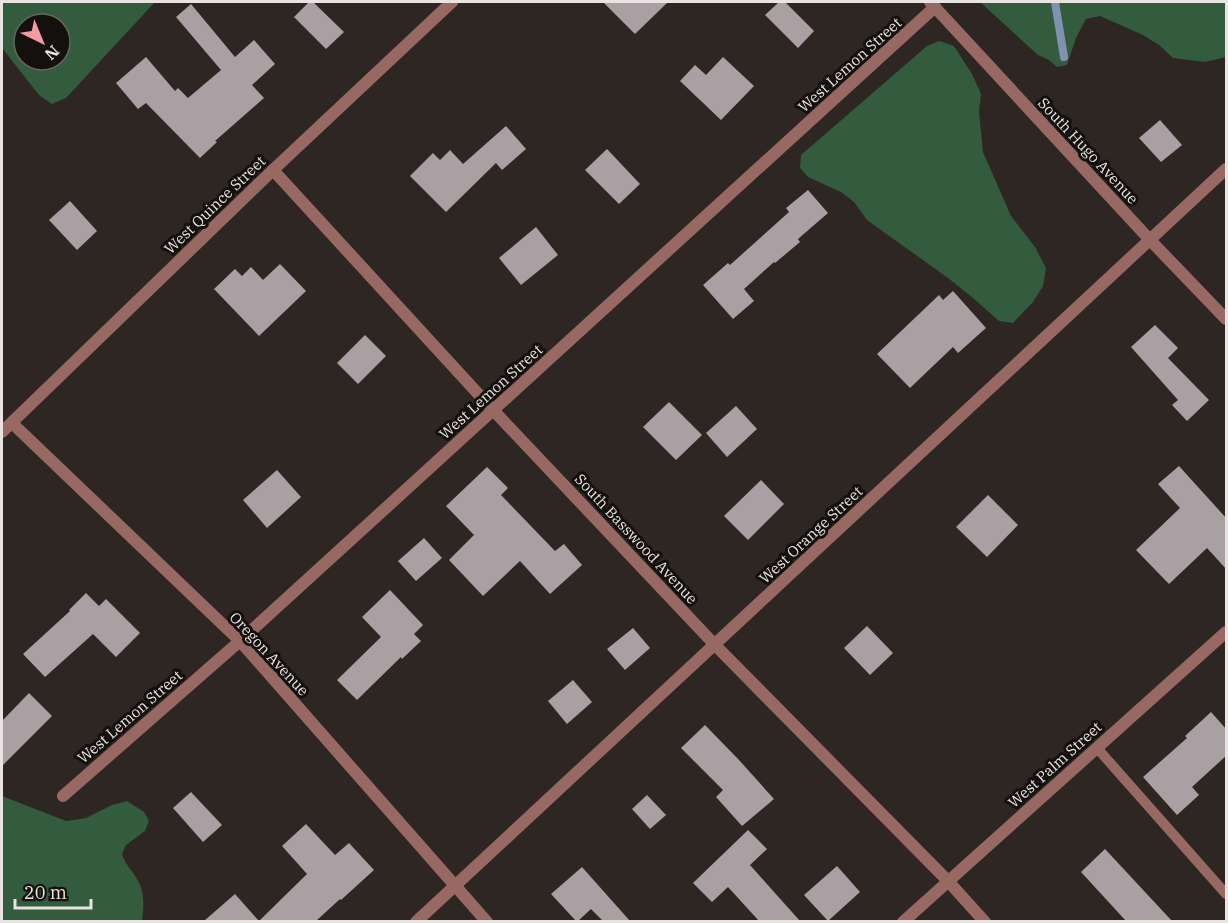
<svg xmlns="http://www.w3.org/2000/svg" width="1228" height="923" font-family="'IBM Plex Serif',serif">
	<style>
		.green { fill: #335b3d; fill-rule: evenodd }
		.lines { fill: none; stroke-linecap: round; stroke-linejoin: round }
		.stream { stroke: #8192af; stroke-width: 8 }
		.building { fill: #aaa0a3 }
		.service { stroke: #976962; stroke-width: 10 }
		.minor { stroke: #976962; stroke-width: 12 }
		.labels { text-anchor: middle; stroke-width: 6; stroke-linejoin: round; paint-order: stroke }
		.street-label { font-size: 15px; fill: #e9e4e1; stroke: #13100e }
	</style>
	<rect width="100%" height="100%" fill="#2d2622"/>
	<g class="green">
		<path d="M2,2H155L66,98L52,104L39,95L2,48ZM24,24H60V60H24Z"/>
		<polygon points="980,2 1226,2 1226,57 1205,62 1173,58 1159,45 1143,35 1100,16 1086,19 1076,38 1067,65 1057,67 1049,60 1038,55"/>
		<polygon points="939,41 954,46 972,74 981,94 979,111 983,152 1011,216 1035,247 1046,268 1043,286 1033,302 1013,323 999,321 973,298 948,278 867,220 854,202 841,192 808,177 800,168 801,155 927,46"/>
		<path d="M2,796L66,821L86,818L112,805L127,801L144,812L149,821L145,831L126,845L122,854C125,864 132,870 137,879C145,892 144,907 142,921H2Z"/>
	</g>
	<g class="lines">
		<polyline class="stream" points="1055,2 1064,57"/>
	</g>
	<g class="building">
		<polygon points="309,2 313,2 344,32 326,49 294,17"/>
		<polygon points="603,2 668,2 635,34"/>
		<polygon points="779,2 785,2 814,31 798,48 765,15"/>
		<polygon points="191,4 235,57 254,40 275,64 252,85 264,98 215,141 217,142 200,158 146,103 138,109 116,83 146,57 175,91 178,88 188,98 221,70 176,17"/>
		<polygon points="723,57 754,86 721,120 680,81 695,65 706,75"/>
		<polygon points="1160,120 1182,145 1161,162 1139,138"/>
		<polygon points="506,126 526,149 502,170 496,163 446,212 410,176 433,153 440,160 450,150 463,164"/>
		<polygon points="607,149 640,184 619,204 585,170"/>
		<polygon points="808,190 828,213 798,239 800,242 775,263 774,262 744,289 754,301 733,319 703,285 728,263 730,265 789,212 786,208"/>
		<polygon points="70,201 97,231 77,250 49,220"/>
		<polygon points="536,227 558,255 521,285 499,258"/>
		<polygon points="280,264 306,291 259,336 214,289 235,269 242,276 251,267 263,280"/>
		<polygon points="953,291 986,328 958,353 953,347 910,388 877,354 939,295 943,300"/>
		<polygon points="1155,325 1178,348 1168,358 1209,400 1187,421 1172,405 1178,400 1131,347"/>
		<polygon points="365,335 386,356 358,384 337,363"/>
		<polygon points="669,402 702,435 676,460 643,427"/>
		<polygon points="736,406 757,429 727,457 706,433"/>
		<polygon points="1179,466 1227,519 1227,570 1207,548 1169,584 1136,550 1180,508 1158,484"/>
		<polygon points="487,467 508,488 501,495 555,551 564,544 582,565 550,594 520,561 483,596 449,560 474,535 446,506"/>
		<polygon points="277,470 301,497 267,528 243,500"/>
		<polygon points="761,480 784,504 748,540 724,516"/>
		<polygon points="988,495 1018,525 987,557 956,527"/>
		<polygon points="424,538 442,558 416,581 398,561"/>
		<polygon points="390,590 423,625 414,634 421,641 402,659 401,657 357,700 337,680 381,637 362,617"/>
		<polygon points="86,593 99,606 106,599 140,633 116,657 93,634 45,677 23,654 70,611 69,610"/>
		<polygon points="867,626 893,653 870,675 844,648"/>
		<polygon points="633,628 650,648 625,670 607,649"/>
		<polygon points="573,680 592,702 567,724 548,701"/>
		<polygon points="29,693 52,716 2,766 2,721"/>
		<polygon points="1211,712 1227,730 1227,755 1192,787 1199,795 1177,815 1143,777 1187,738 1185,736"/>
		<polygon points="705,725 739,760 774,799 742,826 716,797 723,790 681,748"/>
		<polygon points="191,792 222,825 203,842 173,808"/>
		<polygon points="647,795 666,815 650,829 632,809"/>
		<polygon points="306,824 335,855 349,843 374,870 341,900 340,899 316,921 259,921 307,874 282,846"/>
		<polygon points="748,830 767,849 750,865 800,921 759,921 728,887 712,902 693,883"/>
		<polygon points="1105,849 1172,921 1126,921 1081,872"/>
		<polygon points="837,866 860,892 828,921 804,895"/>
		<polygon points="582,867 630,921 603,921 591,909 578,921 576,921 551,894"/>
		<polygon points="235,894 259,921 204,921"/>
	</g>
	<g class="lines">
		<polyline class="service" points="1097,748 1226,894"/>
		<g class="minor">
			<polyline points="930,2 1150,240 1226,319"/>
			<polyline points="273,170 493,410 715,645 948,881 985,922"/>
			<polyline points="12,423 240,641 487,922"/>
			<polyline points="2,432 273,170 452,2"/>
			<polyline points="63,796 240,641 935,7"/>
			<polyline points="416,922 1226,169"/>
			<polyline points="903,922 1226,632"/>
		</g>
	</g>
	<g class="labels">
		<g class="street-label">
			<text transform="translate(850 65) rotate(-42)" y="5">West Lemon Street</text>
			<text transform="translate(1088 151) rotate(47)" y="5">South Hugo Avenue</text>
			<text transform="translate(215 205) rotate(-44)" y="5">West Quince Street</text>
			<text transform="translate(491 392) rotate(-42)" y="5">West Lemon Street</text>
			<text transform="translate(811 535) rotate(-43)" y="5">West Orange Street</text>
			<text transform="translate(636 539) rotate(47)" y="5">South Basswood Avenue</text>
			<text transform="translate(269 654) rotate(47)" y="5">Oregon Avenue</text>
			<text transform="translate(130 717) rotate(-41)" y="5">West Lemon Street</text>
			<text transform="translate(1055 765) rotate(-42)" y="5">West Palm Street</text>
		</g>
	</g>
	<rect width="1228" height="923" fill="none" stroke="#e9e4e1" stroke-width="6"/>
	<g transform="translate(42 42) rotate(137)"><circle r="28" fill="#13100e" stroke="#696562" stroke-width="1.5"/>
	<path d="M0-4.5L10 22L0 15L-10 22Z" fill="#f49aa4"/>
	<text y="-9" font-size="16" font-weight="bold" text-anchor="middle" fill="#e9e4e1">N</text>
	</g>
	<path d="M15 899v9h76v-9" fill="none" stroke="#e9e4e1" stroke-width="3"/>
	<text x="24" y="899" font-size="18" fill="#e9e4e1" stroke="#13100e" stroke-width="4.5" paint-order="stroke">20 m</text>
</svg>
